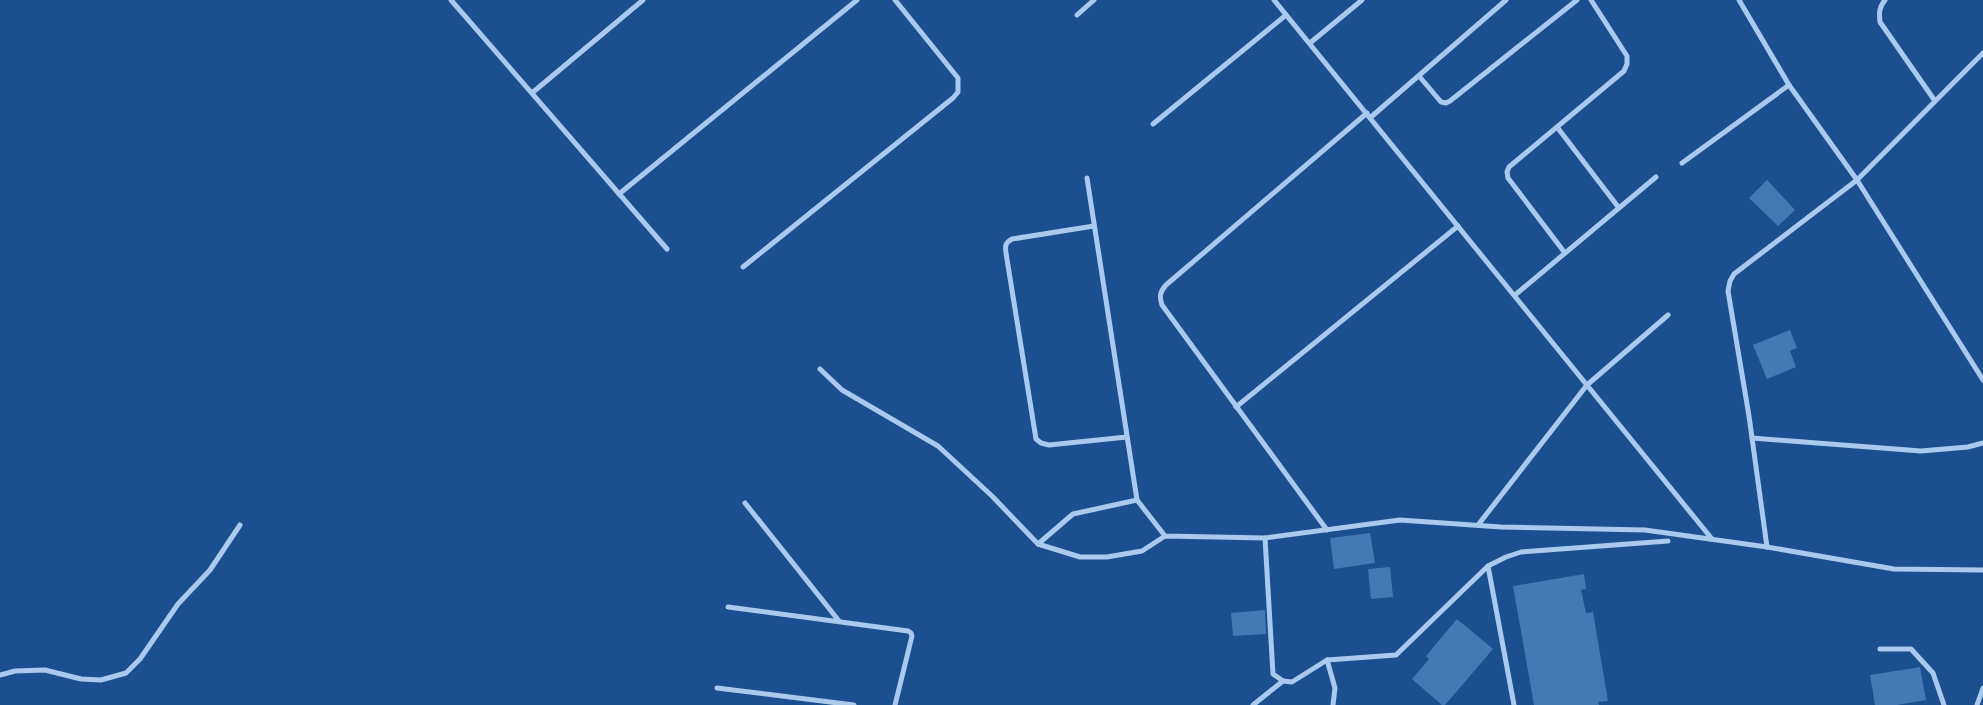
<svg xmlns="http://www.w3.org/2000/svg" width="1983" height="705" font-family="Arial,sans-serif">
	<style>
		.building { fill: #4478b7 }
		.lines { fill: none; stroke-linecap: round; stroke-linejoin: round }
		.minor { stroke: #a9c9ee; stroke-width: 5 }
	</style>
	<rect width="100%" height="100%" fill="#1b4f8f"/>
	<g class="building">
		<polygon points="1767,180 1795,210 1778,226 1749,198"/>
		<polygon points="1790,330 1797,348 1790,351 1796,367 1767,379 1753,345"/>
		<polygon points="1370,533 1375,563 1334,569 1330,538"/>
		<polygon points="1390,567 1393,597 1371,599 1368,569"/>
		<polygon points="1584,574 1586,589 1581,590 1586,613 1593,612 1608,701 1598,702 1599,705 1534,705 1513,586"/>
		<polygon points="1265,610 1266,634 1233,636 1231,613"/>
		<polygon points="1457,619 1493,649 1445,705 1442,705 1412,679 1429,659 1426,656"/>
		<polygon points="1920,667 1926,700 1897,705 1875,705 1870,675"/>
	</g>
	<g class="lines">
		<g class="minor">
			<polyline points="451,0 667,249"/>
			<polyline points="1274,0 1712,539"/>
			<polyline points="1739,0 1789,85 1857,180 1983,380"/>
			<path d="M1885,0C1879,7 1879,13 1880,22L1935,101"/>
			<polyline points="1077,15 1094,0"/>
			<polyline points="1310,43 1362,0"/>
			<polyline points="1419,76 1441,102 1446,103 1450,101 1577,0"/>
			<polyline points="532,93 643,0"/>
			<polyline points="1371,117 1506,0"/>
			<polyline points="1153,124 1286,15"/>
			<polyline points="1557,127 1619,208"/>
			<polyline points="1682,163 1789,85"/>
			<polyline points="1087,178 1137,500"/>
			<polyline points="619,194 857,0"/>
			<path d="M1094,226L1012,239C1005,243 1005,246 1006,253L1036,439L1041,443L1049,445L1127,437"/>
			<polyline points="1565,253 1508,178 1507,172 1509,167 1624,71 1627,64 1627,56 1591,0"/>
			<polyline points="743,267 953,98 958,92 958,78 895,0"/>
			<polyline points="1515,295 1656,177"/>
			<polyline points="820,369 842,390 938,446 992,496 1038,544"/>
			<polyline points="1236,407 1458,226"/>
			<polyline points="1752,438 1921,451 1968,447 1983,443"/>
			<polyline points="745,503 839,621"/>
			<polyline points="1478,525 1587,385 1668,315"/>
			<path d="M1327,530L1162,305C1159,296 1160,292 1166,285L1367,113"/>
			<polyline points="1165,536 1137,500 1073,514 1038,544 1080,557 1107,557 1142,551 1165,536 1265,538 1400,520 1501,527 1645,530 1767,547 1894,569 1983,570"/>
			<polyline points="1265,538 1273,674 1283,681 1292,682 1327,660 1335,688 1333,705"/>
			<polyline points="1767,547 1749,416 1728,291 1730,281 1734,274 1857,180 1983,53"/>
			<polyline points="1488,566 1514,705"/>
			<polyline points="728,607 908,631 911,633 912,636 895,705"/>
			<polyline points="1880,649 1911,649 1933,673 1944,705"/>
			<polyline points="1327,660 1396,655 1488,566 1506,557 1521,552 1668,541"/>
			<polyline points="0,675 15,671 45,670 81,679 101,680 126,673 140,659 178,604 210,570 240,525"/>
			<polyline points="717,688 854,705"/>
			<polyline points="1253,705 1283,681"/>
			<polyline points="1977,705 1983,688"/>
		</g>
	</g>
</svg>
